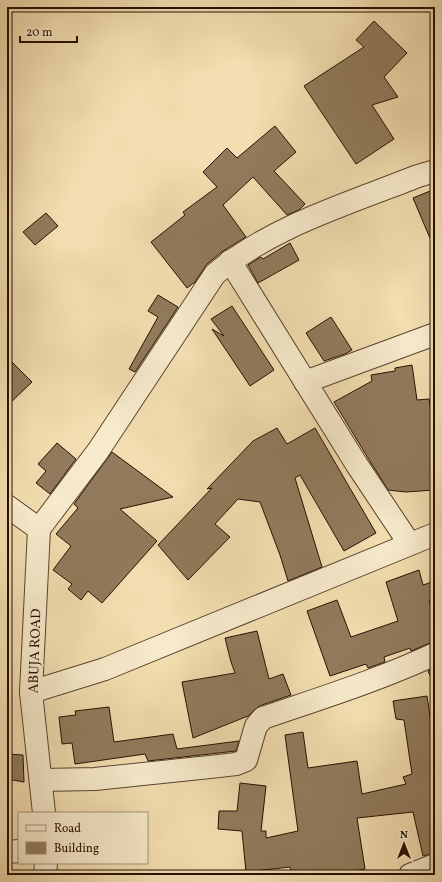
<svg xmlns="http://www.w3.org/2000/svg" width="442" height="882" font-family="Vollkorn,serif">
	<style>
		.building { fill: #917b5c; stroke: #270f02 }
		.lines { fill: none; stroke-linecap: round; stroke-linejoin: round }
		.minor-casing { stroke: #5a432e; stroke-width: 24 }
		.minor { stroke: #f7eacc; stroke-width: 22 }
		.labels { text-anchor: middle; stroke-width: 3.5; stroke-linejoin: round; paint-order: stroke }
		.street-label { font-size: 14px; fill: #270f02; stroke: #f7eacc }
	</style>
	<rect width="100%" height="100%" fill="#f2deb0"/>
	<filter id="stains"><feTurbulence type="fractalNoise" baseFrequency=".005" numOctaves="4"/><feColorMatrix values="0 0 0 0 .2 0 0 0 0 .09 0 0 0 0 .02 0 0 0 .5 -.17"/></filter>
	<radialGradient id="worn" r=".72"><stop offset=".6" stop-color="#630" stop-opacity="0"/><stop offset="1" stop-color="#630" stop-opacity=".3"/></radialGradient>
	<g class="building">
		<polygon points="374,21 407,53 384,77 398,97 372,105 394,139 356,164 304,86 364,47 356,40"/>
		<polygon points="275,126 296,152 274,171 305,204 299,210 287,215 253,177 223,205 246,237 223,251 207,264 195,282 187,288 151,242 185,215 183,212 217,187 203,172 227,148 237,158"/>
		<polygon points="435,189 435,250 413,198"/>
		<polygon points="46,213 58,226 35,245 23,232"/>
		<polygon points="290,243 299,260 258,283 248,265 261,257 263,259"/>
		<polygon points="158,295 178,307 135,372 129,369 158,317 148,311"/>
		<polygon points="232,306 274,370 250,386 212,329 224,336 211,319"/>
		<polygon points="331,317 352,350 345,354 324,361 306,333"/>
		<polygon points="7,357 32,382 7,406"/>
		<polygon points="412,365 417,400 429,399 432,415 435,415 435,490 406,492 388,490 368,458 334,402 372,381 371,375 395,371 395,368"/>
		<polygon points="277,428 287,444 315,428 376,533 344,551 300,475 295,478 322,567 288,581 280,555 260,502 238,499 215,524 230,537 188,580 158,545 212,488 207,489 253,441"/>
		<polygon points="57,443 76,459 50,494 36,483 46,471 38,464"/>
		<polygon points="112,452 173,497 120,509 157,541 102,603 88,591 81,600 68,589 72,584 53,570 71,546 56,534 78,508 74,504"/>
		<polygon points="419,570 423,585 435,581 435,598 429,601 435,619 435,642 430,643 411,651 410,648 384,657 385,662 368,668 366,664 330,676 307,611 337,600 351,637 398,621 386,582"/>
		<polygon points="257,631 269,679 283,674 291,695 259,706 248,716 193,738 182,682 235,673 231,662 225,638"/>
		<polygon points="435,668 435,687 428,671"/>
		<polygon points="427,696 435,750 435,853 423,856 413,812 357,818 365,869 330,875 292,875 290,867 246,872 242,831 218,829 219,811 237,811 240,783 266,786 261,831 266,831 266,838 298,831 285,735 303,732 308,768 357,761 362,794 406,784 403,777 412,774 404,720 396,719 393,701"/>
		<polygon points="109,707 114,742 173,734 177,749 239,741 236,751 148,761 145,754 75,764 72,743 62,744 59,717 76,715 75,711"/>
		<polygon points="7,754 23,755 24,782 7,779"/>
	</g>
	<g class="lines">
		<g class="minor-casing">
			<g id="minor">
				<polyline points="230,261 357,465 409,543"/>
				<polyline points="305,382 435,334"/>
				<polyline points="7,506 39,529"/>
				<path d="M39,529L98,451L215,274C272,226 350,203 418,176L435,171"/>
				<polyline points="39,529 31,692 44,813"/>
				<polyline points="31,692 105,669 435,534"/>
				<path d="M41,780L95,779L219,766L236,764L246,760L256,726L263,718C321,698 379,680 435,654"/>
				<polyline points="7,852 19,851"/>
				<polyline points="45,875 46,863"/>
				<polyline points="410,875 435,865"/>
			</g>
		</g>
		<use href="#minor" class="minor"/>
	</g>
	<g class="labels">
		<g class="street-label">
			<text transform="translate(34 651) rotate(-88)" y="5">ABUJA ROAD</text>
		</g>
	</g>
	<rect width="442" height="882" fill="none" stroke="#f2deb0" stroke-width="24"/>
	<rect x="8" y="8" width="426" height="866" fill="none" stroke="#270f02" stroke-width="2"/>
	<rect x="12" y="12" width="418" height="858" fill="none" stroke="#270f02"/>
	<rect x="18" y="812" width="130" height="52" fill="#f7eacc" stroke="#a4927b"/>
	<rect x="26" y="825" width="20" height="6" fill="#f7eacc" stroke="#a4927b"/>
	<text x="54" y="832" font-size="12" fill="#270f02">Road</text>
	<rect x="26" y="842" width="20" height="12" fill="#917b5c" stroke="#a4927b"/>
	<text x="54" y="852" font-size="12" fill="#270f02">Building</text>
	<g transform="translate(404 844)" stroke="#f7eacc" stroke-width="3" paint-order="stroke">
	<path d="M0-3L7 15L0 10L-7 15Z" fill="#270f02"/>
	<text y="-6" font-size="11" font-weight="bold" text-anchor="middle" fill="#270f02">N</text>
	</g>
	<path d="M20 36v6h57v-6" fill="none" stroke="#270f02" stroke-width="2"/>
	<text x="26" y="36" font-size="12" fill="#270f02" stroke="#f7eacc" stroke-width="3" paint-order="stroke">20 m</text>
	<rect width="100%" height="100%" filter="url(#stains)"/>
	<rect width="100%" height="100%" fill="url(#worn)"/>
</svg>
